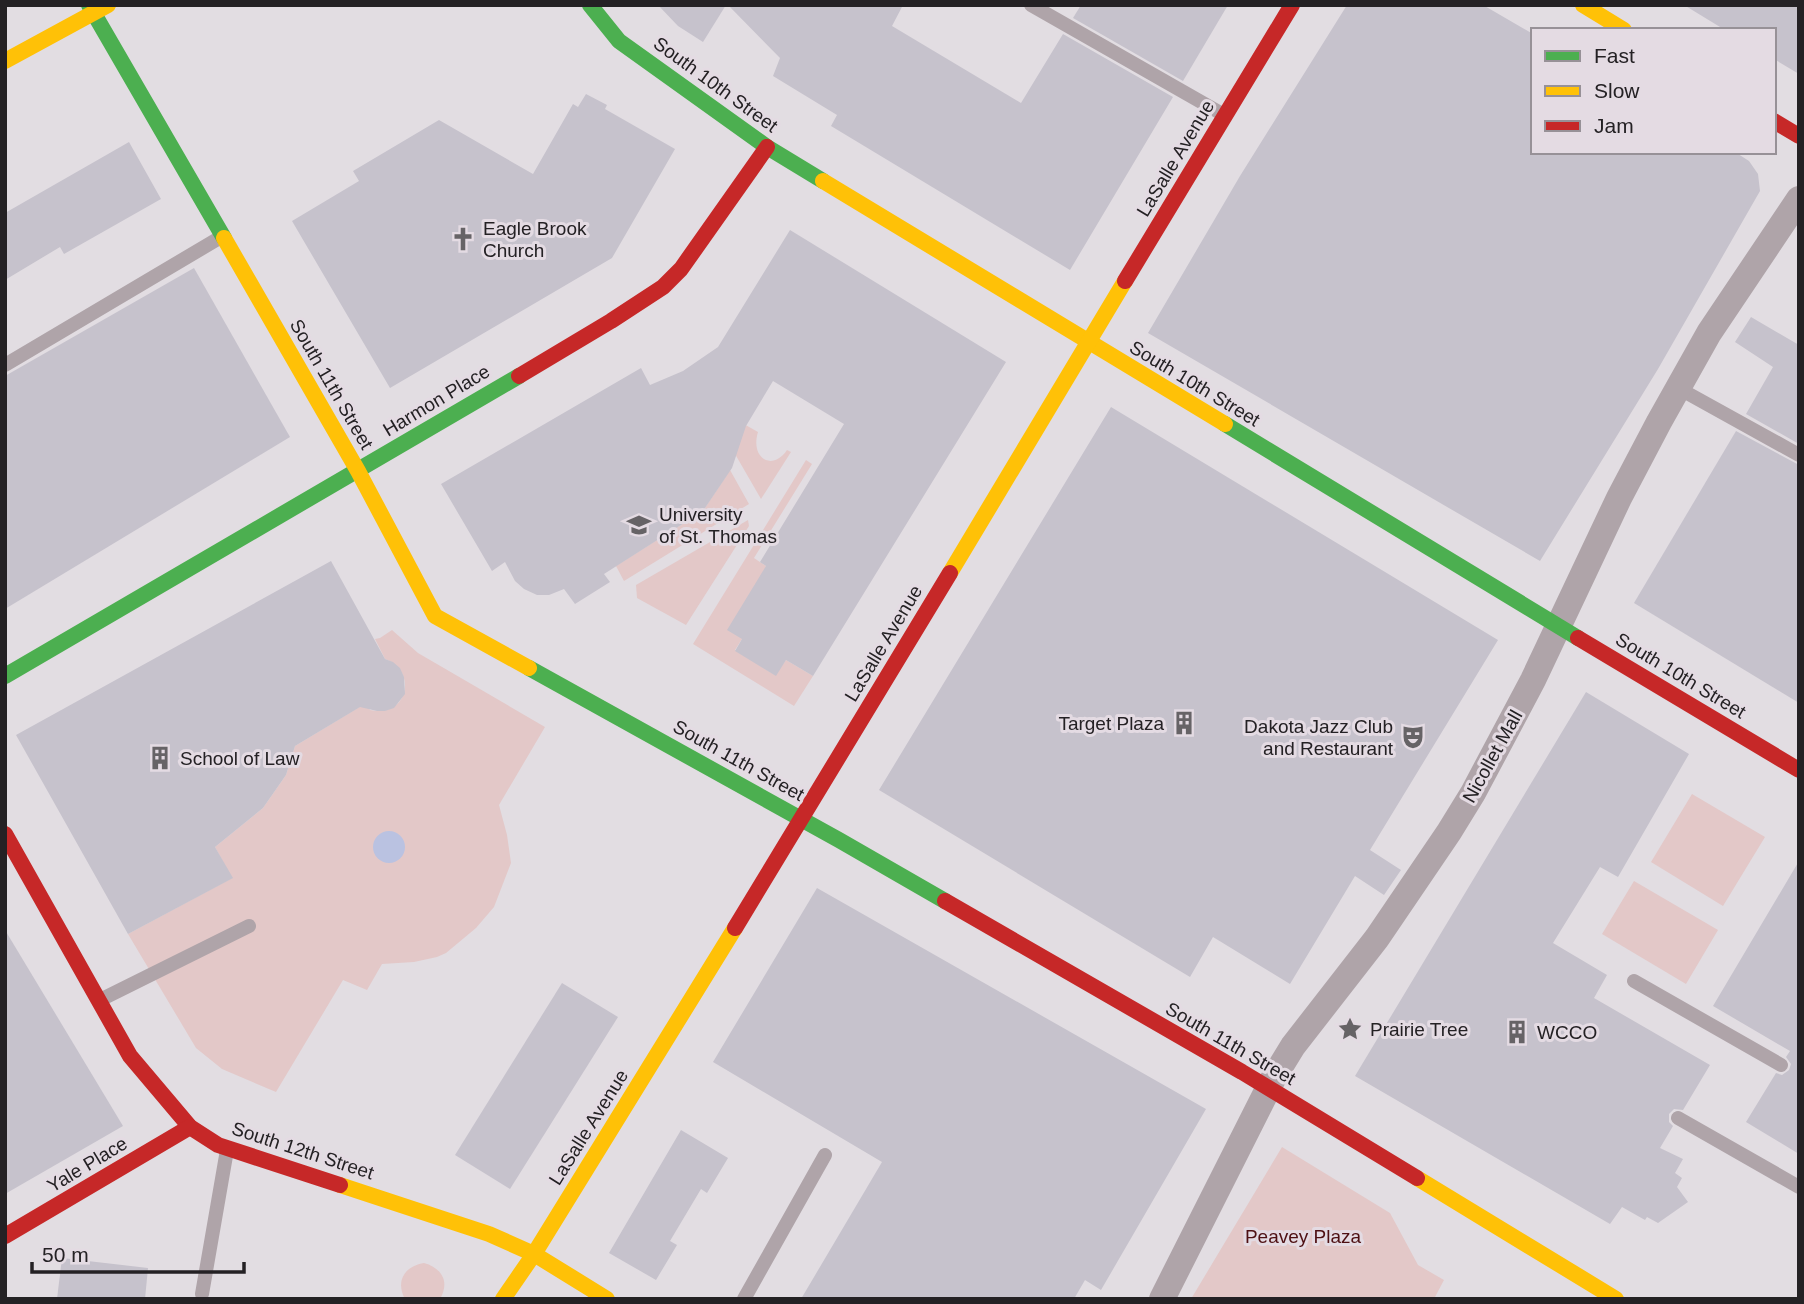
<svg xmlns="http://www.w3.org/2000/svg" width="1804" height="1304" font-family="Helvetica,sans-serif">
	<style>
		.green { fill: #e3c8c8 }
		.water { fill: #bac2e1 }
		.building { fill: #c6c2cc }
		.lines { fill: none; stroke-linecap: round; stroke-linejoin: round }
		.lane { stroke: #afa4a9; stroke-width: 14 }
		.street { stroke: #afa4a9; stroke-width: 26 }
		.fast { stroke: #4caf50; stroke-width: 16 }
		.slow { stroke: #ffc107; stroke-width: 16 }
		.jam { stroke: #c62828; stroke-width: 16 }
		.labels { text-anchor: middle; stroke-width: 6; stroke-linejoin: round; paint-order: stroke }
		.street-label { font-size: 19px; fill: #242124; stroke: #e4dbe3 }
		.poi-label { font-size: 19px; fill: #242124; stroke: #e4dbe3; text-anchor: start }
		.park-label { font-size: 19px; fill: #4e1013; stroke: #e4dbe3 }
	</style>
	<rect width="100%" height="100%" fill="#e2dde2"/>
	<g class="green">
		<path d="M705,402L758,432C750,458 772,472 787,450L791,452L761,499Z"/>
		<polygon points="806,460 812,464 754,558 766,566 742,639 735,650 775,675 786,660 813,676 794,706 693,644"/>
		<polygon points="730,470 749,504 624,581 616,566 703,511"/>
		<polygon points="748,520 749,526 686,625 637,598 636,585"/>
		<path d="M392,630L418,653L545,727L499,805L507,835L511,863L494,907L476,928L446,953L437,957L414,962L382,964L367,990L343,980L276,1092L222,1069L196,1048L128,934L232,878L215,847L263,808L286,775L295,746L366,703L370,710C407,719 419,671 385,659L375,639L380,638Z"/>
		<polygon points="1692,794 1765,837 1723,906 1651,862"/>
		<polygon points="1634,881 1718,930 1686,984 1602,934"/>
		<polygon points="1282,1147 1390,1213 1418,1265 1444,1280 1434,1299 1191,1299"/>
		<path d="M424,1263C442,1268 450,1282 440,1299H405C395,1281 405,1266 424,1263Z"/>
	</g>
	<circle class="water" cx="389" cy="847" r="16"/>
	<g class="building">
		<polygon points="658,5 726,5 703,42 678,26"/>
		<polygon points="728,5 903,5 892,26 1021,103 1063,34 1173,97 1070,270 831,126 837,115 773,76 780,58"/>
		<polygon points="1081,5 1228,5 1183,81 1073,18"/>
		<polygon points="1347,5 1483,5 1533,34 1533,152 1735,152 1749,161 1758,174 1760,191 1658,369 1540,561 1148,333 1240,176"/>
		<polygon points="1684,5 1799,5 1799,74 1774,59 1774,30 1725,30"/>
		<polygon points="586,94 607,105 605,109 675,149 612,258 390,388 292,221 359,181 353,171 439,120 533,174 573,104 578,107"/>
		<polygon points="129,142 161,199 64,254 60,247 5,280 5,213"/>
		<polygon points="790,230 1006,362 813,676 786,660 776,676 735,651 742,639 727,630 766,566 760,562 844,424 773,381 746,426 732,468 703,511 604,574 610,582 575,604 564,589 549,595 537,595 524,589 515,581 505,562 492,571 441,484 641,368 650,385 683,371 718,347"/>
		<polygon points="194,268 290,437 5,609 5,376"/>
		<polygon points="1751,317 1799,345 1799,444 1746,414 1773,367 1735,342"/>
		<polygon points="1111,407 1498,640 1370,850 1401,870 1384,895 1355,876 1290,984 1213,937 1190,977 879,790"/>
		<polygon points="1736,431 1799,465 1799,703 1634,603"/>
		<polygon points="331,561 385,659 393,662 400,668 404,677 405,694 394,708 385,711 377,711 360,707 295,746 286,775 263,808 215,847 233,878 128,934 16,735"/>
		<polygon points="1586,692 1689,754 1618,877 1600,867 1553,943 1607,975 1594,998 1710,1065 1683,1110 1674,1109 1669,1114 1669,1122 1673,1126 1660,1148 1683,1159 1675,1173 1682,1178 1677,1187 1688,1202 1658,1223 1647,1217 1645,1220 1622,1207 1610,1224 1355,1076"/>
		<polygon points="1799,861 1799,1154 1746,1122 1776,1073 1782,1075 1789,1070 1791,1064 1786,1057 1790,1051 1713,1006"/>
		<polygon points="817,888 1206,1109 1101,1290 1085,1280 1074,1299 801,1299 882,1162 713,1062"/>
		<polygon points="5,930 123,1126 5,1194"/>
		<polygon points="562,983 618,1017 510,1189 455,1155"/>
		<polygon points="681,1130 728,1158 707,1193 701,1189 670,1241 677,1245 656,1280 609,1253"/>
		<polygon points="62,1258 148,1268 145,1299 57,1299"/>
	</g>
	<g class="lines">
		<g class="lane">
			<polyline points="1031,5 1224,115"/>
			<polyline points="5,365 221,237"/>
			<polyline points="1678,388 1799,455"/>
			<polyline points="1634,981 1781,1065"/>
			<polyline points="100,1000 249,926"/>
			<polyline points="1678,1118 1799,1187"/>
			<polyline points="202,1294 227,1150"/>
			<polyline points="744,1299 825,1155"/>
		</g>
		<polyline class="street" points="1162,1299 1274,1077 1293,1046 1377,938 1449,832 1473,793 1533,680 1619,498 1659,422 1709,333 1799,199"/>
		<g class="fast">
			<polyline points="89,5 224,238"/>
			<polyline points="590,5 619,41 767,147 823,181"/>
			<polyline points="1225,424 1578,638"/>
			<polyline points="529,668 839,840 945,901"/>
			<polyline points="5,676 519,376"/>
		</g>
		<g class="slow">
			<polyline points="1583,5 1624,30"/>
			<polyline points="5,61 108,5"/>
			<polyline points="823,181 1225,424"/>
			<polyline points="224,238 358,471 435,616 529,668"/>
			<polyline points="950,573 1125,281"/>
			<polyline points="1417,1178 1616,1299"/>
			<polyline points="340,1185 489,1234 534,1254 607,1299"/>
			<polyline points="503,1299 534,1254 735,928"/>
		</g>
		<g class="jam">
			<polyline points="1774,121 1799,136"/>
			<polyline points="1125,281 1292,5"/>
			<polyline points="519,376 611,321 663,287 681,269 767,147"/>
			<polyline points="1578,638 1799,770"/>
			<polyline points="5,834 130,1056 190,1127 218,1145 340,1185"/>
			<polyline points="945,901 1242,1072 1417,1178"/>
			<polyline points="735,928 950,573"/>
			<polyline points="5,1236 190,1127"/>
		</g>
	</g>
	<defs>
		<g id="church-bare" transform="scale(1.89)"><path d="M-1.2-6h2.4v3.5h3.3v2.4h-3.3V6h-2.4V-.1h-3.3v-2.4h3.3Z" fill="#666366" stroke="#e4dbe3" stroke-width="2.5" paint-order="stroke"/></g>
		<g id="university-bare" transform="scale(1.89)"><path d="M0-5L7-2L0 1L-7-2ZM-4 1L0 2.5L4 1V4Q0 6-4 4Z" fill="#666366" stroke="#e4dbe3" stroke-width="2.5" paint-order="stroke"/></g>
		<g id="building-bare" transform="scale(1.89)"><path d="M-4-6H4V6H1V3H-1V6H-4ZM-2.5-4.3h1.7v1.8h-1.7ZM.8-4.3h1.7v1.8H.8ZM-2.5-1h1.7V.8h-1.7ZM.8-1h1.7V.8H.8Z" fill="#666366" stroke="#e4dbe3" stroke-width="2.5" paint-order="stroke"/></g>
		<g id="theatre-bare" transform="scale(1.89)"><path d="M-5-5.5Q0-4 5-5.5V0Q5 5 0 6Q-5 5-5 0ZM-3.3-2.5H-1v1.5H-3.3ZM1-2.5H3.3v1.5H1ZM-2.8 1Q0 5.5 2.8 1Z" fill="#666366" stroke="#e4dbe3" stroke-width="2.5" paint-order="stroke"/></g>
		<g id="sight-bare" transform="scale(1.89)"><path d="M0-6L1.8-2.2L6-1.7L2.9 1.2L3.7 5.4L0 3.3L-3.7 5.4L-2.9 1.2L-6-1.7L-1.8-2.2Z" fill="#666366" stroke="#e4dbe3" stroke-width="2.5" paint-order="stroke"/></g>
	</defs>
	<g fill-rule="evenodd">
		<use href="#church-bare" x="463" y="239"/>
		<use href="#university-bare" x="639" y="525"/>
		<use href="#building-bare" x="1184" y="723"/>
		<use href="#theatre-bare" x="1413" y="737"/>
		<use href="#building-bare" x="160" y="758"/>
		<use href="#sight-bare" x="1350" y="1029"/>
		<use href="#building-bare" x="1517" y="1032"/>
	</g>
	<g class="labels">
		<g class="street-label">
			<text transform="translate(716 84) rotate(36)" y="7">South 10th Street</text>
			<text transform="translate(1175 158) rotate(-59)" y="7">LaSalle Avenue</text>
			<text transform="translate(1195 383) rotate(31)" y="7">South 10th Street</text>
			<text transform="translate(332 384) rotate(60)" y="7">South 11th Street</text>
			<text transform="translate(436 400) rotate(-31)" y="7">Harmon Place</text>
			<text transform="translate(883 643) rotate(-59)" y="7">LaSalle Avenue</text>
			<text transform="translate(1681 675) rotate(31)" y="7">South 10th Street</text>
			<text transform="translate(1492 756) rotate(-61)" y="7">Nicollet Mall</text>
			<text transform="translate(739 760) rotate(29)" y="7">South 11th Street</text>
			<text transform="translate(1231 1043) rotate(30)" y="7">South 11th Street</text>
			<text transform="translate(588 1127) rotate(-58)" y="7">LaSalle Avenue</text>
			<text transform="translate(303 1150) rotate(18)" y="7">South 12th Street</text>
			<text transform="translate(87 1164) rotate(-31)" y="7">Yale Place</text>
		</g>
		<g class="poi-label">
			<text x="483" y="235">Eagle Brook<tspan x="483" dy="22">Church</tspan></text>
			<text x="659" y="521">University<tspan x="659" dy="22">of St. Thomas</tspan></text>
			<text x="1164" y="730" text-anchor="end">Target Plaza</text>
			<text x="1393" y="733" text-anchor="end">Dakota Jazz Club<tspan x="1393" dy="22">and Restaurant</tspan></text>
			<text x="180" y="765">School of Law</text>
			<text x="1370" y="1036">Prairie Tree</text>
			<text x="1537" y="1039">WCCO</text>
		</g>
		<g class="park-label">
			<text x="1303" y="1243">Peavey Plaza</text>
		</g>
	</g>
	<rect width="1804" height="1304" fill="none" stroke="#242124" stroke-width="14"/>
	<rect x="1531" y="28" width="245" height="126" fill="#e4dbe3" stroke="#979197" stroke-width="2"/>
	<rect x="1545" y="51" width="35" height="10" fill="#4caf50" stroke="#979197" stroke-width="2"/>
	<text x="1594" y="63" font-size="21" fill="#242124">Fast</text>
	<rect x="1545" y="86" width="35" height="10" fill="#ffc107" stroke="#979197" stroke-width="2"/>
	<text x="1594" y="98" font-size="21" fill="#242124">Slow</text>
	<rect x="1545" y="121" width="35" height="10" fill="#c62828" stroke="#979197" stroke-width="2"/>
	<text x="1594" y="133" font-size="21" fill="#242124">Jam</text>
	<path d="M32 1262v10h212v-10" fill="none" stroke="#242124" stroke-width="3.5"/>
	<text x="42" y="1262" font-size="21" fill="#242124" stroke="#e4dbe3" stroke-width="5" paint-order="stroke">50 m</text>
</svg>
